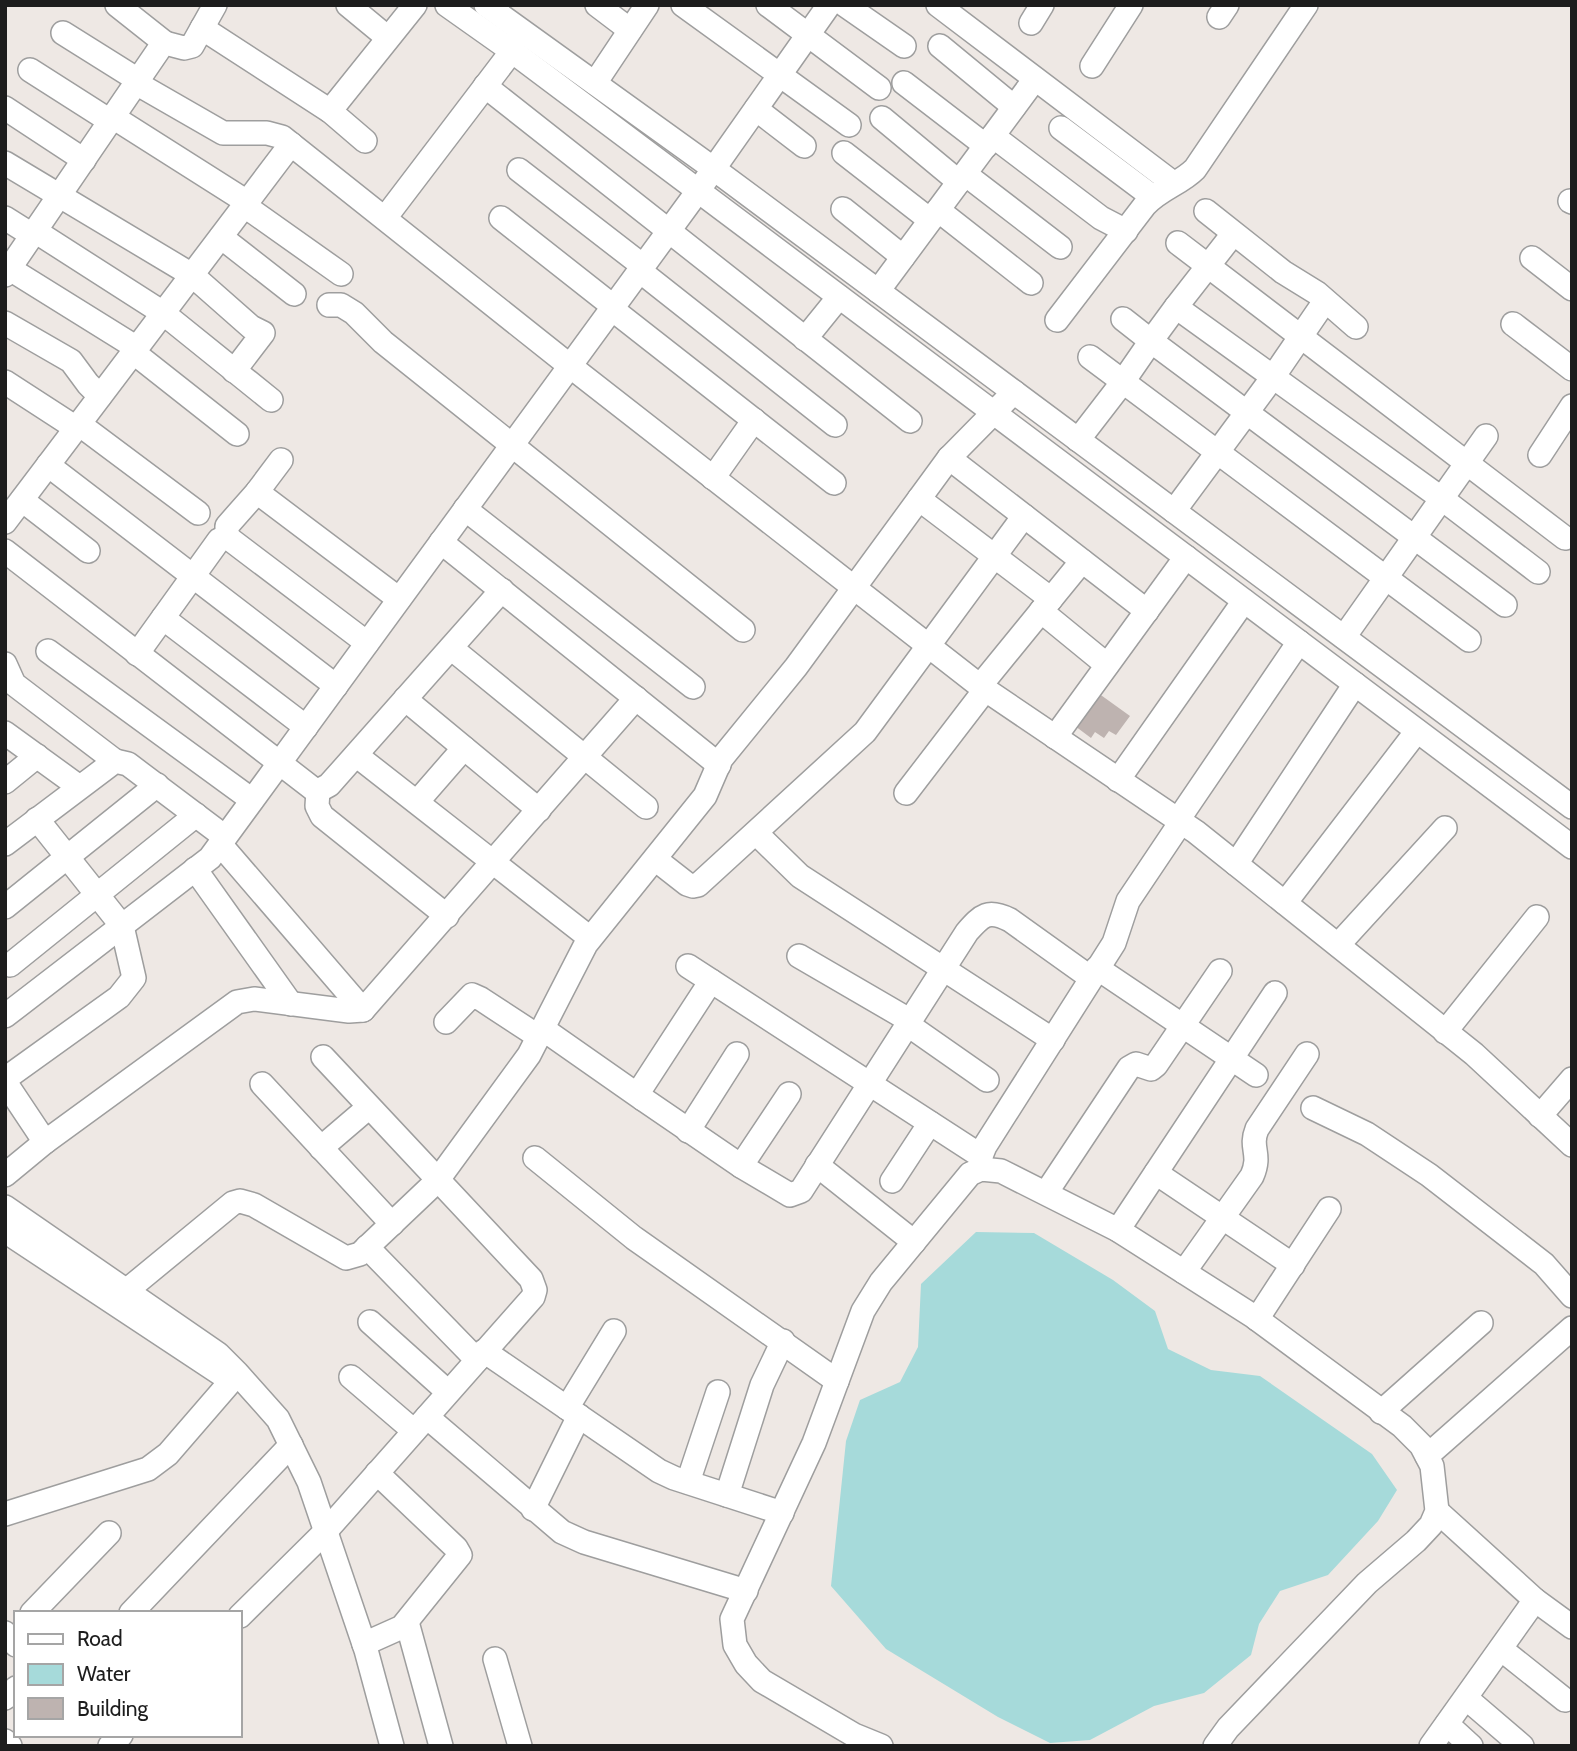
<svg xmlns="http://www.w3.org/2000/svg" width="1577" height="1751" font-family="Cabin,sans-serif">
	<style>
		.water { fill: #a6dada }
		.building { fill: #beb3b0 }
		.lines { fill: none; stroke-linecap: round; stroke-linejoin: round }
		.minor-casing { stroke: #9e9e9e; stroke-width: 26 }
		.minor { stroke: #fff; stroke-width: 23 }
	</style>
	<rect width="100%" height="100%" fill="#eee8e4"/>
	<polygon class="water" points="976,1232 1034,1233 1113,1280 1155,1311 1168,1349 1211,1370 1260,1376 1372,1454 1397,1490 1378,1521 1328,1575 1280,1591 1259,1624 1251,1655 1204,1693 1154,1706 1090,1740 1050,1743 998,1717 886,1649 831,1586 846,1441 860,1400 900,1382 918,1347 921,1284"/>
	<polygon class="building" points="1098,693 1130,716 1116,735 1109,731 1104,738 1095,732 1091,738 1075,726"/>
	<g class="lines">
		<g class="minor-casing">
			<g id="minor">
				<polyline points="117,5 165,43"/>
				<polyline points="348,5 388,38"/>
				<polyline points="447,5 512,51 1572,847"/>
				<polyline points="486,5 714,169 1572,807"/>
				<polyline points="597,5 630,30"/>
				<polyline points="683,5 849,125"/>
				<polyline points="768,5 879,88"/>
				<polyline points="845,5 904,46"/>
				<polyline points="938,5 1173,183"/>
				<polyline points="1219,17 1227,5"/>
				<polyline points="1031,23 1042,5"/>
				<polyline points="202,28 330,111 365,141"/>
				<polyline points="63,33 138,80"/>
				<polyline points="940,46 1014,107"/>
				<polyline points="1092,66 1131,5"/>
				<polyline points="30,70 110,121"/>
				<polyline points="136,83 223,133 267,133 282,137 570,366 980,686 1196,832 1474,1054 1572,1145"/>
				<polyline points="595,83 647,5"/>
				<polyline points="904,83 986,146"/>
				<polyline points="485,86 910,421"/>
				<polyline points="5,108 84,160"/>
				<polyline points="756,109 804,146"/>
				<polyline points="330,111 415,5"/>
				<polyline points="113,117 247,202"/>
				<polyline points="882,118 959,182"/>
				<polyline points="1061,128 1153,197"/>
				<polyline points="993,136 1101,218 1126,231"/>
				<polyline points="844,153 930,220"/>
				<polyline points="5,163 192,275 251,327 263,333 234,371"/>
				<polyline points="519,170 643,266"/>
				<polyline points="965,174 1060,247"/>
				<polyline points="1570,201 1572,202"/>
				<polyline points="245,206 341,274"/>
				<polyline points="843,209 903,257"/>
				<polyline points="938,210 1031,283"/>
				<polyline points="1206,211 1283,272 1317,293 1356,327"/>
				<polyline points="5,218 32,235"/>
				<polyline points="385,218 512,51"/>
				<polyline points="501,218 614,307"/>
				<polyline points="35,231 163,313 271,400"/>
				<polyline points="1233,234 1176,307 1441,498 1538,572"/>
				<polyline points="221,237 294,294"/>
				<polyline points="1178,243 1565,538"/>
				<polyline points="1532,258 1572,289"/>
				<polyline points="10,269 137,348"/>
				<polyline points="640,271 835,425"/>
				<polyline points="5,275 162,45 165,43 184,48 192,46 215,5"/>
				<polyline points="878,291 1035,79"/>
				<polyline points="329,305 341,305 354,313 383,342 743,630"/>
				<polyline points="612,309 834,483"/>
				<polyline points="1123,319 1151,341 1176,307"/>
				<path d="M1057,320L1145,205C1161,188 1180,184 1195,169L1306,5"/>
				<polyline points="5,323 71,361 88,384 100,396"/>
				<polyline points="1513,324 1572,369"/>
				<polyline points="805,339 839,297"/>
				<polyline points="133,352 237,434"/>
				<polyline points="1090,357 1469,640"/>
				<polyline points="5,382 76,428"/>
				<polyline points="79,424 198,513"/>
				<polyline points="1078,440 1122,383 1151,341 1505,605"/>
				<polyline points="1540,455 1572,406"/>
				<polyline points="949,458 1147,611"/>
				<polyline points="48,465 336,686"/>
				<polyline points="713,478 754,420"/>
				<polyline points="257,492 399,599"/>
				<polyline points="919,499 1051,599"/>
				<polyline points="22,500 88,551"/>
				<polyline points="465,509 693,687"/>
				<polyline points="1174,511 1273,377 1325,301"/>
				<polyline points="5,522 291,144"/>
				<polyline points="227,537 227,526 257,492 281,460"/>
				<polyline points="441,542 719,765"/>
				<polyline points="5,551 312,788 318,791 329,785 502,590"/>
				<polyline points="1041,611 1107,665"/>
				<polyline points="163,618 306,727"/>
				<polyline points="1344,637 1486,436"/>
				<polyline points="451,648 646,807"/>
				<polyline points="48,651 252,800"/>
				<polyline points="137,654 219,540 227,537 367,643"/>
				<polyline points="5,664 14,684 115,761"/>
				<polyline points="980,686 1082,561"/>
				<polyline points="405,699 539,810"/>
				<polyline points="5,733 78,786"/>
				<polyline points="1055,737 1186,557"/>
				<polyline points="356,755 590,938"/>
				<polyline points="1118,780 1244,601"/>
				<polyline points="5,782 37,756"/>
				<polyline points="318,791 317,806 322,816 447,916"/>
				<polyline points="906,793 985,690"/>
				<polyline points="417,802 464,748"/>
				<polyline points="1178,820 1299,642"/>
				<polyline points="756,833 800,876 1053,1040"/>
				<polyline points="5,844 115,761 128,764 225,837"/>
				<polyline points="220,844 363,1010"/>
				<polyline points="655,859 687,884 693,886 698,885 865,732 1024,516"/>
				<polyline points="1236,864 1355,684"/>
				<polyline points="195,869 291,1004"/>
				<polyline points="1285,903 1417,731"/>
				<polyline points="5,907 157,785"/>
				<polyline points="1338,945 1445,828"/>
				<polyline points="799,956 909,1020"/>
				<polyline points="10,965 196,815"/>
				<polyline points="688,966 981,1156"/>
				<polyline points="1097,968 1256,1075"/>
				<path d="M711,981L642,1087L640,1093L643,1099L741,1166L790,1195L801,1191L967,932C982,915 988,909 1010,920L1091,978"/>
				<polyline points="5,1016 210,858 698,191 829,5"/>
				<polyline points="446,1022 472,995 481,999 539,1037"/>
				<polyline points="907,1024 987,1080"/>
				<polyline points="543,1029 643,1099"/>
				<polyline points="1445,1032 1537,917"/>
				<polyline points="5,1079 119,997 134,978 122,926 37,819"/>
				<polyline points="5,1082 45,1142"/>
				<polyline points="262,1084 392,1224"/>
				<polyline points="1313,1108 1367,1134 1429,1175 1544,1264 1572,1296"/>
				<polyline points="1540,1116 1572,1079"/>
				<polyline points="688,1131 737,1054"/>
				<polyline points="321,1148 369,1107"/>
				<polyline points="535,1158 634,1238 837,1381"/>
				<polyline points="817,1165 914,1242"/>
				<polyline points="741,1166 789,1094"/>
				<polyline points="981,1169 981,1156 985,1146 1114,943 1128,901 1181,822"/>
				<polyline points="1156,1173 1293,1265"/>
				<polyline points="5,1175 45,1142 237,1002 254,999 349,1011 363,1010 636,698"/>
				<polyline points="892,1181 930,1123"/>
				<polyline points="1046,1193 1129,1068 1136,1064 1151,1069 1156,1065 1220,971"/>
				<polyline points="5,1207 218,1354 237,1373 278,1419 309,1482 366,1650 392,1746"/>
				<polyline points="1118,1230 1275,993"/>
				<polyline points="5,1231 224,1376"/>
				<polyline points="367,1247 477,1360"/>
				<path d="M1184,1272L1252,1176C1262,1153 1249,1149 1257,1129L1307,1054"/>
				<polyline points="126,1291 233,1203 240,1201 254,1205 346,1258 360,1254 437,1181 529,1055 586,944 705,796 721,759 796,667 949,458 1014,392"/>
				<polyline points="1257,1319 1329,1209"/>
				<polyline points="370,1322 448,1392"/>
				<polyline points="484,1351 659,1471 674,1478 782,1513"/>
				<polyline points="351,1377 414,1431"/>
				<polyline points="567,1408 614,1331"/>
				<polyline points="1381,1412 1481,1323"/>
				<polyline points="427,1417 562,1532 584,1542 746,1591"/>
				<polyline points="1427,1456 1572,1328"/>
				<polyline points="688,1482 718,1392"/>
				<polyline points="727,1495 762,1385 783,1341"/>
				<polyline points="533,1509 579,1416"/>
				<polyline points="1437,1511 1535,1600 1572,1627"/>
				<polyline points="5,1514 148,1469 168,1454 232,1380"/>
				<polyline points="32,1613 109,1533"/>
				<polyline points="131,1613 291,1445"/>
				<polyline points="240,1616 326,1531 533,1297 535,1290 531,1279 323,1057"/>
				<polyline points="407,1622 441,1746"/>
				<polyline points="5,1633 16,1645"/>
				<polyline points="364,1644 402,1627 460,1555 456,1548 377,1473"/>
				<polyline points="1501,1649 1565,1700"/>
				<polyline points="495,1659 520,1746"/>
				<polyline points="5,1698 16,1688"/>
				<polyline points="1466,1698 1522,1746"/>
				<polyline points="1447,1724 1471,1746"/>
				<polyline points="5,1741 10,1746"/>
				<polyline points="110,1746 121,1735"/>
				<polyline points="881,1746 854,1735 762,1681 746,1664 735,1645 732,1619 814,1443 863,1311 881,1282 970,1174 981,1169 1001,1171 1118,1230 1253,1316 1402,1426 1421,1445 1432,1466 1437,1511 1431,1525 1416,1541 1367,1583 1228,1728 1215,1746"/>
				<polyline points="1431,1746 1535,1600"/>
			</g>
		</g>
		<use href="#minor" class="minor"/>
	</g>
	<rect width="1577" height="1751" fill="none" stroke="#1d1d1d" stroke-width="14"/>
	<rect x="14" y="1611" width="228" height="126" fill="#ffffff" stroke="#a5a5a5" stroke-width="2"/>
	<rect x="28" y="1634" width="35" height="10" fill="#ffffff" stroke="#a5a5a5" stroke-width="2"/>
	<text x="77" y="1646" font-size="21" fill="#1d1d1d">Road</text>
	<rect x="28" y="1664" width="35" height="21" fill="#a6dada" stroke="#a5a5a5" stroke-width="2"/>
	<text x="77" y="1681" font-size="21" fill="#1d1d1d">Water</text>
	<rect x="28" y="1698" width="35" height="21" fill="#beb3b0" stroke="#a5a5a5" stroke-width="2"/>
	<text x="77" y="1716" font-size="21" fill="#1d1d1d">Building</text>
</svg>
